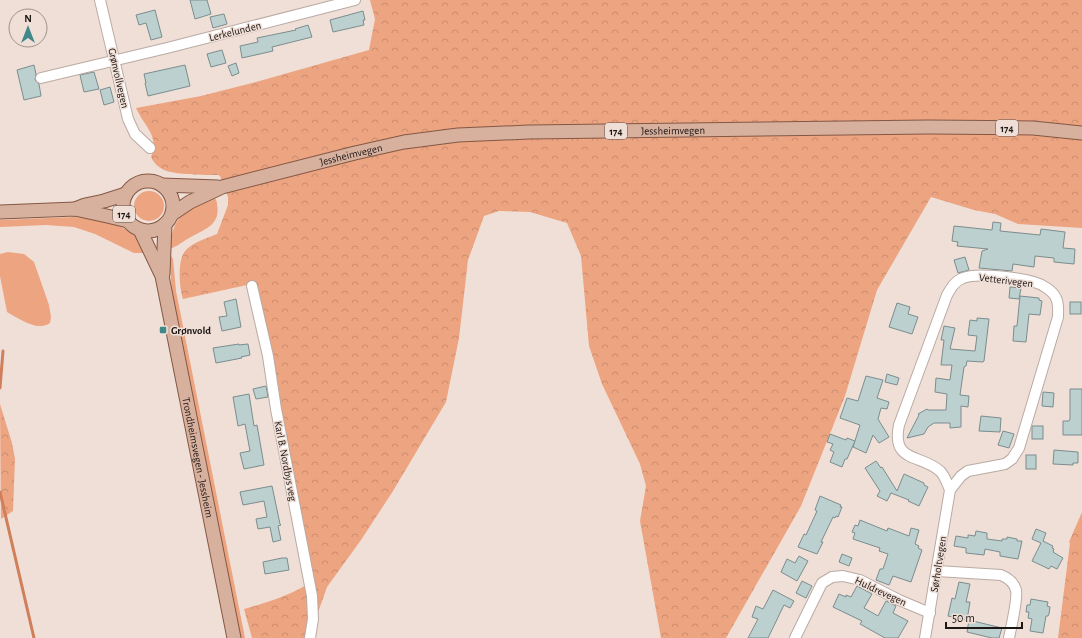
<svg xmlns="http://www.w3.org/2000/svg" width="1082" height="638" font-family="'Alegreya Sans',sans-serif">
	<style>
		.grass { fill: #eda481 }
		.forest { fill: url(#forest-crowns) }
		.lines { fill: none; stroke-linecap: round; stroke-linejoin: round }
		.stream { stroke: #cf7f5a; stroke-width: 3 }
		.building { fill: #bcd0d0; stroke: #7b8d8e }
		.minor-casing { stroke: #baaaa3; stroke-width: 12 }
		.major-casing { stroke: #845844; stroke-width: 15 }
		.minor { stroke: #fff; stroke-width: 10 }
		.major { stroke: #d7b09e; stroke-width: 13 }
		.poi-dot { fill: #40888a; stroke: #f0dfd7; stroke-width: 1.5 }
		.labels { text-anchor: middle; stroke-width: 3; stroke-linejoin: round; paint-order: stroke }
		.shield { fill: #f0dfd7; stroke: #5c534f; stroke-width: 1 }
		.shield-label { font-size: 10px; font-weight: bold; fill: #1d1715 }
		.street-label { font-size: 11px; fill: #1d1715; stroke: #f0dfd7 }
		.poi-label { font-size: 11px; font-weight: bold; fill: #1d1715; stroke: #f0dfd7; text-anchor: start }
	</style>
	<defs>
		<pattern id="forest-crowns" width="20" height="18" patternUnits="userSpaceOnUse"><rect width="20" height="18" fill="#eda481"/><path d="M2 6a3 3 0 1 1 6 0M12 15a3 3 0 1 1 6 0" fill="none" stroke="#cb8c6f"/></pattern>
	</defs>
	<rect width="100%" height="100%" fill="#f0dfd7"/>
	<g class="grass">
		<circle cx="149" cy="206" r="15"/>
		<path d="M214,196C215,199 217,200 217,204C221,225 205,229 191,237C183,241 177,247 169,249C175,211 184,213 214,196Z"/>
		<path d="M74,217C95,218 120,222 136,237C141,242 144,248 147,253H134L95,234L74,227L46,225L0,227V220Z"/>
		<path d="M8,252L24,254L34,262L49,305L51,317L50,323C37,332 20,319 7,312L0,276V254Z"/>
		<polygon points="171,256 173,259 176,291 245,638 240,638 172,294 170,266"/>
	</g>
	<g class="forest">
		<path d="M370,0H1082V228L1018,224L995,214L974,210L931,197L877,290L845,396L801,506L726,638H661L640,521L646,486L640,464L602,384L589,346L581,256L567,223L530,212L499,211L484,216L468,260L459,338L446,402L393,491L361,540L327,587L309,638H252L244,609C269,602 291,595 313,581L282,415L277,377L256,283L183,299C179,287 177,259 186,250C193,242 208,238 217,234L228,205V197L220,176L218,175C204,175 177,175 164,170C158,167 154,163 151,157C160,136 144,126 136,108L201,96L256,82L369,50L375,19Z"/>
		<polygon points="0,404 12,443 15,459 13,511 1,519"/>
		<polygon points="1082,512 1082,638 1058,638 1070,543 1069,542"/>
	</g>
	<g class="lines">
		<g class="stream">
			<polyline points="0,388 3,351"/>
			<polyline points="0,492 34,638"/>
		</g>
	</g>
	<g class="building">
		<polygon points="190,0 207,0 211,14 195,19"/>
		<polygon points="155,10 162,37 151,40 146,23 139,25 136,15"/>
		<polygon points="363,11 365,20 363,20 364,25 333,32 330,20"/>
		<polygon points="224,14 227,24 213,28 210,17"/>
		<polygon points="308,25 312,37 272,47 273,51 242,58 240,46 258,42 257,38 296,30 295,29"/>
		<polygon points="222,50 226,63 211,67 207,54"/>
		<polygon points="236,63 239,73 232,76 228,66"/>
		<polygon points="34,65 36,74 35,80 39,84 41,96 24,100 17,70"/>
		<polygon points="185,65 190,86 148,96 145,83 146,83 144,74"/>
		<polygon points="94,72 99,89 84,92 80,75"/>
		<polygon points="110,87 114,102 104,105 100,90"/>
		<polygon points="993,222 1001,223 1000,231 1040,235 1041,229 1065,232 1063,248 1075,249 1074,264 1054,262 1054,258 1035,256 1034,267 1013,264 1012,271 979,268 982,251 988,249 957,246 958,242 952,241 954,226 992,230"/>
		<polygon points="965,257 969,270 958,273 954,260"/>
		<polygon points="1010,287 1021,288 1019,299 1009,298"/>
		<polygon points="1020,296 1039,298 1039,300 1042,301 1040,315 1029,314 1026,342 1013,341 1014,326 1017,326"/>
		<polygon points="236,299 241,327 222,331 219,317 227,316 224,302"/>
		<rect x="1070" y="302" width="11" height="12"/>
		<polygon points="897,303 910,307 908,314 918,317 912,334 889,327"/>
		<polygon points="977,318 989,319 984,361 983,362 967,361 966,366 964,367 960,395 969,396 968,407 961,406 961,427 950,428 950,423 934,423 928,427 924,434 907,438 919,415 918,414 927,409 928,410 946,410 947,394 935,392 936,378 950,380 952,365 941,365 944,340 941,340 944,326 955,328 950,349 975,351 977,336 968,335 970,320 977,321"/>
		<polygon points="239,344 239,345 248,344 250,355 241,357 242,358 216,363 213,348"/>
		<polygon points="887,374 899,378 897,385 885,382"/>
		<polygon points="866,376 883,380 877,398 889,402 887,409 881,408 878,419 889,437 879,443 873,435 866,453 853,447 860,425 840,418 847,398 858,401"/>
		<polygon points="266,386 268,397 256,399 253,389"/>
		<polygon points="1070,389 1082,389 1082,435 1063,435 1063,421 1069,421 1070,419"/>
		<polygon points="1043,392 1054,393 1053,407 1042,406"/>
		<polygon points="249,394 254,426 257,425 264,465 244,469 240,453 250,451 245,424 238,426 233,397"/>
		<polygon points="981,416 1001,418 1000,432 979,431"/>
		<rect x="1032" y="426" width="11" height="13"/>
		<polygon points="1003,431 1014,434 1009,448 998,445"/>
		<polygon points="830,434 846,440 847,438 855,441 847,459 845,459 842,467 830,462 834,452 830,450 833,444 827,442"/>
		<polygon points="1054,450 1078,452 1078,463 1073,463 1073,465 1053,464"/>
		<rect x="1026" y="455" width="10" height="14"/>
		<polygon points="876,461 881,468 882,467 897,491 904,474 924,483 924,485 928,487 919,506 908,501 909,500 891,493 887,501 877,496 880,491 865,468"/>
		<polygon points="272,486 280,524 281,525 278,526 281,540 273,542 270,527 258,529 256,519 267,517 264,501 243,505 240,492"/>
		<polygon points="820,496 841,505 840,507 842,507 838,517 836,516 835,518 833,517 821,542 823,542 817,554 798,547 804,534 806,535 817,511 815,510"/>
		<polygon points="860,520 887,531 888,528 909,536 911,528 919,530 915,544 919,546 918,548 922,550 911,582 893,576 889,585 876,580 880,569 883,569 888,554 879,551 880,548 853,539 855,533 852,532 855,525 858,526"/>
		<polygon points="1036,529 1046,533 1043,541 1053,546 1052,548 1054,549 1053,552 1063,558 1057,569 1051,566 1049,569 1032,561 1041,543 1032,539"/>
		<polygon points="976,531 987,533 987,539 1002,541 1002,539 1007,539 1007,537 1017,539 1017,541 1022,541 1018,559 1000,556 1000,552 985,549 984,555 966,553 966,548 954,546 956,536 968,538 968,535 975,536"/>
		<polygon points="842,554 852,558 849,566 839,562"/>
		<polygon points="799,556 808,561 797,581 781,572 787,559 795,563"/>
		<polygon points="282,558 287,558 289,570 265,574 263,562"/>
		<polygon points="802,581 812,586 806,598 796,593"/>
		<polygon points="959,582 970,584 966,602 970,602 967,620 948,616 952,598 955,599"/>
		<polygon points="857,586 872,594 864,608 878,616 886,601 896,606 893,613 908,621 898,638 885,638 860,624 862,621 833,607 839,594 846,597 846,595 851,597"/>
		<polygon points="773,590 794,601 790,608 784,605 768,638 748,638 758,619 752,617 756,606 763,609"/>
		<polygon points="1031,599 1048,602 1047,606 1050,607 1049,614 1048,616 1046,616 1043,633 1030,631 1032,619 1028,618 1029,612 1026,612 1027,605 1030,605"/>
		<polygon points="969,620 1002,628 999,638 992,638 967,632"/>
	</g>
	<g class="lines">
		<g class="minor-casing">
			<g id="minor">
				<polyline points="100,0 128,119 135,134 150,148"/>
				<polyline points="41,78 167,48 355,0"/>
				<polyline points="252,286 268,356 276,409 312,596 313,619 310,638"/>
				<path d="M937,571L1001,575C1008,578 1014,582 1016,590C1018,598 1011,628 1009,638"/>
				<polyline points="795,638 822,583 832,577 843,576 860,580 899,600 930,613"/>
				<path d="M925,638L950,490L961,476L968,471L1005,464L1012,459L1019,448L1058,317C1058,311 1059,304 1056,298C1053,291 1042,284 1034,282C1020,278 977,272 963,278C955,281 951,288 947,295L899,425C891,463 921,454 940,471C945,476 947,483 950,490"/>
			</g>
		</g>
		<g class="major-casing">
			<g id="major">
				<circle cx="148" cy="206" r="25"/>
				<polyline points="162,185 218,187"/>
				<polyline points="75,209 85,205 104,201 126,194"/>
				<polyline points="0,212 75,209 107,216 128,221"/>
				<path id="s1" d="M172,214L190,202L222,187L355,153L404,142L458,135L529,132L928,127L1033,128L1082,133"/>
				<path id="s2" d="M140,230L162,276L234,638"/>
				<polyline points="163,274 165,224"/>
			</g>
		</g>
		<use href="#minor" class="minor"/>
		<use href="#major" class="major"/>
	</g>
	<rect class="poi-dot" x="159" y="326" width="8" height="8" rx="2"/>
	<g class="labels">
		<g class="shield">
			<rect x="996" y="120" width="22" height="16" rx="3"/>
			<rect x="605" y="123" width="22" height="16" rx="3"/>
			<rect x="113" y="206" width="22" height="16" rx="3"/>
		</g>
		<g class="shield-label">
			<text x="1007" y="132">174</text>
			<text x="616" y="135">174</text>
			<text x="124" y="218">174</text>
		</g>
		<g class="street-label">
			<text transform="translate(235 31) rotate(-14)" y="4">Lerkelunden</text>
			<text transform="translate(119 78) rotate(77)" y="4">Grønvollvegen</text>
			<text dy="4" stroke="none"><textPath href="#s1" startOffset="514">Jessheimvegen</textPath></text>
			<text dy="4" stroke="none"><textPath href="#s1" startOffset="190">Jessheimvegen</textPath></text>
			<text transform="translate(1006 280) rotate(7)" y="4">Vetterivegen</text>
			<text dy="4" stroke="none"><textPath href="#s2" startOffset="236">Trondheimsvegen - Jessheim</textPath></text>
			<text transform="translate(286 461) rotate(79)" y="4">Karl B. Nordbys veg</text>
			<text transform="translate(938 564) rotate(-81)" y="4">Sørholtvegen</text>
			<text transform="translate(881 591) rotate(25)" y="4">Huldrevegen</text>
		</g>
		<g class="poi-label">
			<text x="171" y="334">Grønvold</text>
		</g>
	</g>
	<g transform="translate(28 28)"><circle r="19" fill="#f0dfd7" stroke="#9c8f89"/>
	<path d="M0-3L7 15L0 10L-7 15Z" fill="#40888a"/>
	<text y="-6" font-size="11" font-weight="bold" text-anchor="middle" fill="#1d1715">N</text>
	</g>
	<path d="M946 622v6h76v-6" fill="none" stroke="#1d1715" stroke-width="2"/>
	<text x="952" y="622" font-size="12" fill="#1d1715" stroke="#f0dfd7" stroke-width="3" paint-order="stroke">50 m</text>
</svg>
